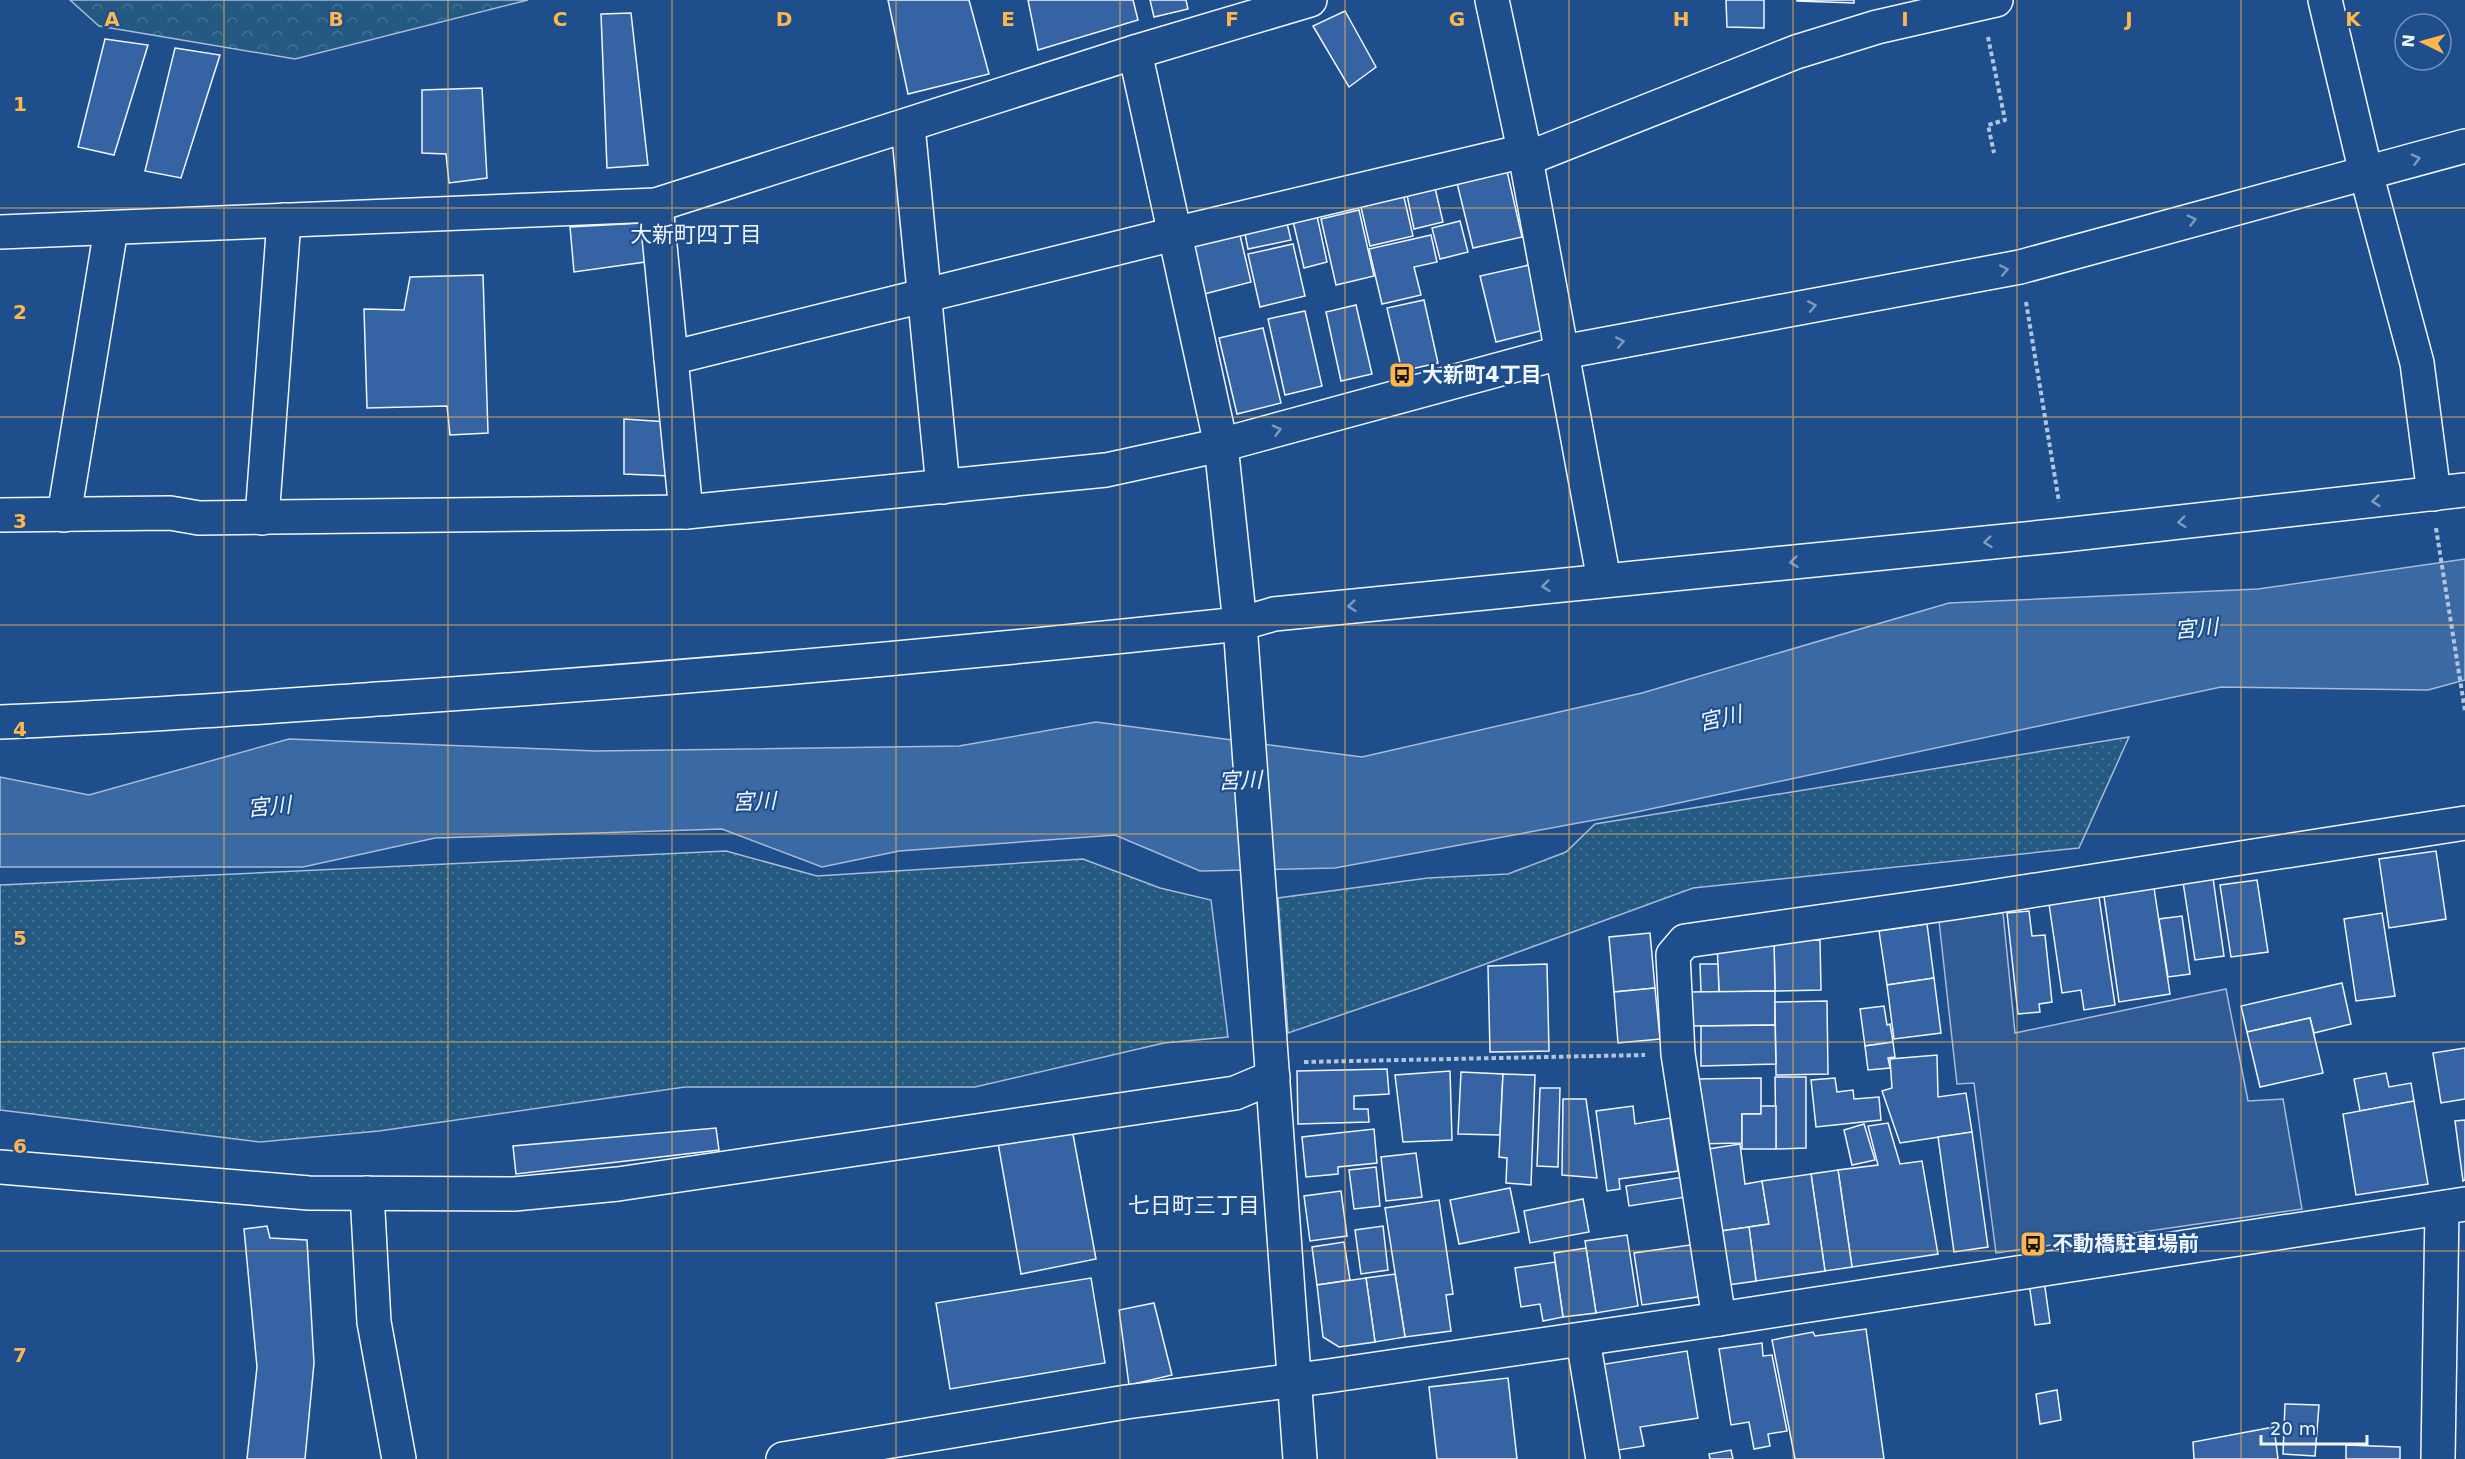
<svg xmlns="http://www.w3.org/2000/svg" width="2465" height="1459" font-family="'DejaVu Sans','Noto Sans JP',sans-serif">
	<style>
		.grass { fill: url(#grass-dots); stroke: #a8bbd7; stroke-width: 1.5 }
		.forest { fill: url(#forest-crowns); stroke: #a8bbd7; stroke-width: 1.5 }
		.parking { fill: #305b95; stroke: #a8bbd7; stroke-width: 1.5 }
		.water { fill: #3b69a3; stroke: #a8bbd7; stroke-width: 1.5 }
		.building { fill: #3563a3; stroke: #f2f6ff; stroke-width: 1.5 }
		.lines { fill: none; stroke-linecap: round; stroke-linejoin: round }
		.minor-casing { stroke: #f2f6ff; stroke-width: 36 }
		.path { stroke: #b3c4dc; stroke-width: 4; stroke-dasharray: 4.5 3; stroke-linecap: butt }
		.minor { stroke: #1f4e8c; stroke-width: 33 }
		.oneway { stroke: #7e9ac0 }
		.grid { fill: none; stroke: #ffb74d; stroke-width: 1.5; stroke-opacity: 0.55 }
		.labels { text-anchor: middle; stroke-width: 4.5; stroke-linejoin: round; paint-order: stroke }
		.poi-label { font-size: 21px; font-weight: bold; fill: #f2f6ff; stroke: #1f4e8c; text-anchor: start }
		.neighbourhood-label { font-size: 22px; fill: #f2f6ff; stroke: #1f4e8c }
		.water-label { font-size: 22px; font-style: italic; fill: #f2f6ff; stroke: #1f4e8c }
		.grid-label { font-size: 20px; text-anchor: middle; font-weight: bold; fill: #ffb74d; stroke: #1f4e8c; stroke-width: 4.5; stroke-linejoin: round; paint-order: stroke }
	</style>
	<defs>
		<pattern id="grass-dots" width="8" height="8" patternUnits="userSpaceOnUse" patternTransform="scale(1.5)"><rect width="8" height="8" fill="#245a82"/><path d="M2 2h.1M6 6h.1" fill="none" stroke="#447295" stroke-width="1.8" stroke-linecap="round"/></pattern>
		<pattern id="forest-crowns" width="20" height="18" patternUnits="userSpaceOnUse" patternTransform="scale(1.5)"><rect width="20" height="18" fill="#245a82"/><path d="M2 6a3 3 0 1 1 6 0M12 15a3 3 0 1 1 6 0" fill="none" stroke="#447295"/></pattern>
	</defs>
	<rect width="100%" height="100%" fill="#1f4e8c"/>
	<g class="grass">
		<polygon points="2129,737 2079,848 1693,888 1420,988 1288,1033 1278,898 1428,878 1508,874 1566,852 1595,824"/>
		<polygon points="726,851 817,876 1083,859 1160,888 1211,900 1228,1037 1164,1043 975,1087 685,1087 379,1131 260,1142 0,1110 0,885"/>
	</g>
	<polygon class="forest" points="70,0 528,0 295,59 99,26"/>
	<polygon class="parking" points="2003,913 2015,1033 2226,989 2248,1101 2283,1099 2302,1209 1996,1253 1974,1083 1957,1084 1939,921"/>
	<polygon class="water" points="2465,559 2465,680 2428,690 2221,687 1627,814 1335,868 1200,871 1115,835 899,851 822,867 722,829 435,838 303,867 0,867 0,777 89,795 289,739 596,751 959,746 1096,722 1362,757 1642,693 1949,603 2258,589"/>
	<g class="building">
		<polygon points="888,0 969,0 989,74 908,94"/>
		<polygon points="1028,0 1133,0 1138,20 1038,50"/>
		<polygon points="1150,0 1186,0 1188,9 1154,17"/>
		<polygon points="1726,0 1764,0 1764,28 1727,27"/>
		<polygon points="1797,0 1854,0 1854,3 1797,1"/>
		<polygon points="1345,11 1376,67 1349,87 1313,26"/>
		<polygon points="631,13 648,165 607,168 601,14"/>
		<polygon points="105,39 148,45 114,155 78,147"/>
		<polygon points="175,48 220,55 181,178 145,171"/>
		<polygon points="482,88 487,178 449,183 446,154 422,153 422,90"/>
		<polygon points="1507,171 1522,237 1473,248 1457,183"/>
		<polygon points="1435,188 1443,222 1414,229 1407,195"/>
		<polygon points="1403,193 1413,236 1370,246 1360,203"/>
		<polygon points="1359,210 1374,276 1336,285 1321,219"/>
		<polygon points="1317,216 1327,262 1304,268 1293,221"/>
		<polygon points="1286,219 1291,240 1248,249 1244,229"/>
		<polygon points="1460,221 1468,252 1440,259 1432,228"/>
		<polygon points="642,223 645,262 574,272 570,227"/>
		<polygon points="1239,231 1251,282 1204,294 1192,242"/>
		<polygon points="1431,235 1437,262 1414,267 1421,295 1382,304 1369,249"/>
		<polygon points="1293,244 1305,296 1260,307 1248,254"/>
		<polygon points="1529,265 1544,330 1496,342 1480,276"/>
		<polygon points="483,275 488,433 450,435 447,406 367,408 364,309 404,310 410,277"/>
		<polygon points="1424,300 1438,363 1402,371 1387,308"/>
		<polygon points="1356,305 1372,374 1341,381 1326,312"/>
		<polygon points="1305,311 1322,386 1285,395 1268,319"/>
		<polygon points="1263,328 1281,403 1237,414 1219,338"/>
		<polygon points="624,419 668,422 670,476 624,474"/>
		<polygon points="2436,851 2446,919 2389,928 2379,859"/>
		<polygon points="2213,878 2224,956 2195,960 2183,882"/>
		<polygon points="2257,880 2268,952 2231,957 2220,885"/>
		<polygon points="2154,888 2170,994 2119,1002 2104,896"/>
		<polygon points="2099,897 2115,1005 2084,1010 2081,990 2062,993 2049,904"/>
		<polygon points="2029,911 2032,936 2045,935 2052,1002 2039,1004 2040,1012 2018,1014 2007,913"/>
		<polygon points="2382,913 2395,996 2356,1001 2344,919"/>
		<polygon points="2182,916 2190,974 2168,977 2159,919"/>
		<polygon points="1927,924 1934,978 1887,985 1879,931"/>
		<polygon points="1650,933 1655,988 1614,992 1609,937"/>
		<polygon points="1820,940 1821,990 1775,991 1774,941"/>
		<polygon points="1774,941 1775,991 1719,992 1717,942"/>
		<polygon points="1547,964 1549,1051 1490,1052 1488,966"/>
		<polygon points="1700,964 1718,964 1719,992 1701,992"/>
		<polygon points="1934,978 1941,1033 1894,1039 1887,985"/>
		<polygon points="2342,983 2351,1024 2314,1033 2310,1018 2247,1032 2241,1006"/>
		<polygon points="1655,988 1660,1039 1618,1043 1614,992"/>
		<polygon points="1775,991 1775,1025 1690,1026 1689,992"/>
		<polygon points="1827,1001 1828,1074 1776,1075 1775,1002"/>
		<polygon points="1884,1006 1887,1025 1890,1024 1893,1042 1865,1046 1860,1009"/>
		<polygon points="2310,1018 2323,1073 2260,1087 2247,1032"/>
		<polygon points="1775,1025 1776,1064 1701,1066 1701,1026"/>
		<polygon points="1893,1042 1895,1057 1888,1058 1890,1068 1868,1070 1865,1046"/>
		<polygon points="2465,1048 2465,1099 2441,1103 2433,1053"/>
		<polygon points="1937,1055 1938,1097 1966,1093 1972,1132 1900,1143 1882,1091 1892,1088 1890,1059"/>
		<polygon points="1387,1069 1389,1094 1354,1096 1354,1109 1368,1109 1369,1122 1298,1124 1297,1071"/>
		<polygon points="1450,1071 1452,1140 1403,1142 1395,1075"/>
		<polygon points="1461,1072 1503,1074 1500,1135 1458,1134"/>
		<polygon points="2386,1073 2389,1087 2411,1083 2414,1101 2360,1111 2354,1079"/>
		<polygon points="1503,1074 1535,1075 1531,1185 1506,1183 1507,1158 1499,1157"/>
		<polygon points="1775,1077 1806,1077 1806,1148 1776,1149"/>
		<polygon points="1761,1078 1761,1114 1742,1114 1742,1143 1694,1144 1694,1079"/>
		<polygon points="1835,1078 1837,1092 1853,1090 1854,1099 1879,1097 1881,1120 1816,1127 1811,1080"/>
		<polygon points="1540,1088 1560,1088 1558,1167 1537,1166"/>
		<polygon points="1563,1099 1586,1099 1597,1178 1562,1175"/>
		<polygon points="2414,1101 2428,1184 2356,1195 2343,1114"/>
		<polygon points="1633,1106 1635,1124 1670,1118 1678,1171 1619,1179 1620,1189 1607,1191 1596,1111"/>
		<polygon points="1761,1106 1776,1106 1776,1149 1742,1149 1742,1114 1761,1114"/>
		<polygon points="2465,1120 2465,1180 2463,1181 2455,1121"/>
		<polygon points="1888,1123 1900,1164 1922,1161 1938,1254 1852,1267 1838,1170 1878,1165 1868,1126"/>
		<polygon points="1864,1124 1875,1160 1852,1165 1844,1130"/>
		<polygon points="716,1128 719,1150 516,1174 513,1146"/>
		<polygon points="1072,1129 1096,1259 1021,1274 998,1143"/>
		<polygon points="1374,1129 1377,1163 1338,1167 1338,1174 1306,1177 1302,1137"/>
		<polygon points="1972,1132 1988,1247 1954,1252 1938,1137"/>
		<polygon points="1740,1144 1745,1184 1762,1181 1769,1224 1714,1232 1702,1150"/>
		<polygon points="1416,1153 1422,1197 1386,1201 1381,1157"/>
		<polygon points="1376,1167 1380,1206 1354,1209 1349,1170"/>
		<polygon points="1838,1170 1852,1267 1825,1271 1811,1174"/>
		<polygon points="1811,1174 1825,1271 1756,1281 1749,1227 1769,1224 1762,1181"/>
		<polygon points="1683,1177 1686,1197 1629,1206 1626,1186"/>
		<polygon points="1510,1188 1519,1232 1459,1244 1450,1200"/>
		<polygon points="1341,1191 1347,1236 1310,1241 1304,1196"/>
		<polygon points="1583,1199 1589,1232 1530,1243 1524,1211"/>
		<polygon points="1439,1200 1453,1294 1446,1295 1451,1331 1405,1337 1385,1208"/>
		<polygon points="267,1226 270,1238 307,1240 314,1363 305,1459 247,1459 257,1367 244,1229"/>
		<polygon points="1383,1226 1388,1270 1361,1274 1355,1230"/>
		<polygon points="1749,1227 1756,1281 1721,1286 1714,1232"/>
		<polygon points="1627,1235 1638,1306 1596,1313 1585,1241"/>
		<polygon points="1344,1242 1350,1280 1317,1285 1312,1247"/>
		<polygon points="1697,1244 1704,1296 1642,1305 1634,1253"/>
		<polygon points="1586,1248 1596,1313 1563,1317 1554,1253"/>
		<polygon points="1555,1262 1563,1317 1543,1321 1540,1304 1521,1307 1515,1268"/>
		<polygon points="1395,1274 1405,1337 1375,1342 1366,1278"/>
		<polygon points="1091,1278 1105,1363 950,1389 936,1303"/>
		<polygon points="1366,1278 1375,1342 1339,1347 1323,1337 1317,1285"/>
		<polygon points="2044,1280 2050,1323 2035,1325 2029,1283"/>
		<polygon points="1154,1303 1172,1375 1129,1385 1119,1310"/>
		<polygon points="1866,1329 1884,1459 1795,1459 1772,1340 1813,1332 1815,1336"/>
		<polygon points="1762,1343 1763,1356 1772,1355 1787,1431 1768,1434 1770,1446 1754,1449 1749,1422 1731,1425 1719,1349"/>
		<polygon points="1687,1351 1698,1418 1640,1427 1644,1446 1612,1451 1599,1365"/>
		<polygon points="1508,1378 1517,1459 1437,1459 1429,1387"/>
		<polygon points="2057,1390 2061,1420 2040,1424 2036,1394"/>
		<polygon points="2285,1404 2319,1405 2315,1456 2283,1454"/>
		<polygon points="2274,1427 2278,1459 2194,1459 2193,1442"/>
		<polygon points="2346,1445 2400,1447 2400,1459 2346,1459"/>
		<polygon points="1731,1450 1733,1459 1710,1459 1709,1454"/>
	</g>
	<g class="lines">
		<g class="minor-casing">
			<g id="minor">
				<polyline points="1492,0 1526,159 1604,580"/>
				<polyline points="2325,0 2366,173 2417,363 2434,494"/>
				<polyline points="1135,52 1221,445 1240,624 1300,1459"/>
				<polyline points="908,126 943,487"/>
				<polyline points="1526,159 1796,52 1877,27 1996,0"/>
				<polyline points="656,205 686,512"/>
				<polyline points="0,232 656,205 1135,52 1310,0"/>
				<polyline points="671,358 1174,234 1524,151"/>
				<polyline points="0,515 170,513 199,518 686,512 1106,470 1221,445 1563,352 2020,267 2465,146"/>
				<polyline points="64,515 111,229"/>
				<polyline points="262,518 284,220"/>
				<path d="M0,722C131,717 262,707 393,698C676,679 958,654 1240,624L1274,614L2064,535L2465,490"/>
				<polyline points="0,1167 309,1193 514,1194 618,1184 1235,1093 1273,1077"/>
				<polyline points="367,1193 374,1322 399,1459"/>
				<polyline points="1719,1319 1678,1054 1673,955 1685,941 1959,902 2465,823"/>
				<polyline points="1583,1340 1603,1459"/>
				<polyline points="783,1459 1126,1402 1328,1376 1719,1319 2465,1204"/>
				<polyline points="2438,1459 2442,1209"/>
			</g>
		</g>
		<g class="path">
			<polyline points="1988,37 2005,120 1988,125 1994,153"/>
			<polyline points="2026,302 2059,502"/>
			<polyline points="2436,528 2465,711"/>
			<polyline points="1304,1062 1645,1055"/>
		</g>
		<use href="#minor" class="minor"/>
	</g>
	<defs><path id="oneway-chevron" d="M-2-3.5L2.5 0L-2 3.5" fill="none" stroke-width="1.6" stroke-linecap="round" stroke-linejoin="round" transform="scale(1.5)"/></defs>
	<g class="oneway">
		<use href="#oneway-chevron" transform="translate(2416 159) rotate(-15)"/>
		<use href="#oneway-chevron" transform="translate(2192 220) rotate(-15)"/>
		<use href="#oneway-chevron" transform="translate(2004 270) rotate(-11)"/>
		<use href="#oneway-chevron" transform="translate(1812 306) rotate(-11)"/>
		<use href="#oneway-chevron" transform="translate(1620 342) rotate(-11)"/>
		<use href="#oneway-chevron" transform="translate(1277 430) rotate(-15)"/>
		<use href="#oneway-chevron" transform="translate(2376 501) rotate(174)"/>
		<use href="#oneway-chevron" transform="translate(2182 522) rotate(174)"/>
		<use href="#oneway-chevron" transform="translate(1988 542) rotate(174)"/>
		<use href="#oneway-chevron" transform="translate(1794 562) rotate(174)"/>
		<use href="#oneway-chevron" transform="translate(1546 586) rotate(174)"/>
		<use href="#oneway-chevron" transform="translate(1352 606) rotate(174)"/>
	</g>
	<path class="grid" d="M224,0V1459M448,0V1459M672,0V1459M896,0V1459M1120,0V1459M1345,0V1459M1569,0V1459M1793,0V1459M2017,0V1459M2241,0V1459M0,208H2465M0,417H2465M0,625H2465M0,834H2465M0,1042H2465M0,1251H2465"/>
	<defs>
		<g id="bus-square" transform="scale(1.35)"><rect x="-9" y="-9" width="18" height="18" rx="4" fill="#ffb74d" stroke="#1f4e8c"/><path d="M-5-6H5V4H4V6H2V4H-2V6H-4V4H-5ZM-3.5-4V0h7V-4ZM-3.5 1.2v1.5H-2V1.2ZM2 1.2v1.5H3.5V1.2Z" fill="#111"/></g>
	</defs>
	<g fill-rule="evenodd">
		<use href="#bus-square" x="1402" y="375"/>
		<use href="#bus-square" x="2033" y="1244"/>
	</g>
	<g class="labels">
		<g class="poi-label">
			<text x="1422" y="382">大新町4丁目</text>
			<text x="2052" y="1251">不動橋駐車場前</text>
		</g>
		<g class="neighbourhood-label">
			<text x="696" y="242">大新町四丁目</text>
			<text x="1194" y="1213">七日町三丁目</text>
		</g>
		<g class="water-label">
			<text transform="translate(2196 628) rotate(-5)" y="8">宮川</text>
			<text transform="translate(1720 718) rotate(-13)" y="8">宮川</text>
			<text transform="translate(1240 780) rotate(-2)" y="8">宮川</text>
			<text transform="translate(754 801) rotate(-2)" y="8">宮川</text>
			<text transform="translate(269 806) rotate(-5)" y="8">宮川</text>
		</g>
	</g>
	<g class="grid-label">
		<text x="112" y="26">A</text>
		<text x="336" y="26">B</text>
		<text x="560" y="26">C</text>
		<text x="784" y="26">D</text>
		<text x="1008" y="26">E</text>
		<text x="1232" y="26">F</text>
		<text x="1457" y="26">G</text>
		<text x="1681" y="26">H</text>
		<text x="1905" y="26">I</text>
		<text x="2129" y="26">J</text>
		<text x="2353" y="26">K</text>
		<text x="20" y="111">1</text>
		<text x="20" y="319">2</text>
		<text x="20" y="528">3</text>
		<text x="20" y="736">4</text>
		<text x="20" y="945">5</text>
		<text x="20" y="1153">6</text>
		<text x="20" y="1362">7</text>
	</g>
	<g transform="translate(2423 42) rotate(275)"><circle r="28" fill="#1f4e8c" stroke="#7391ba" stroke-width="1.5"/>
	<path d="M0-4.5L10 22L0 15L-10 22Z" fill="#ffb74d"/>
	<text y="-9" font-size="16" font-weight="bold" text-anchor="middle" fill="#f2f6ff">N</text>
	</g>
	<path d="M2261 1435v9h106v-9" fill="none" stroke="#f2f6ff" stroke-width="3"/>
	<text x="2270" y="1435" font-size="18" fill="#f2f6ff" stroke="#1f4e8c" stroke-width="4.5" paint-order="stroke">20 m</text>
</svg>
